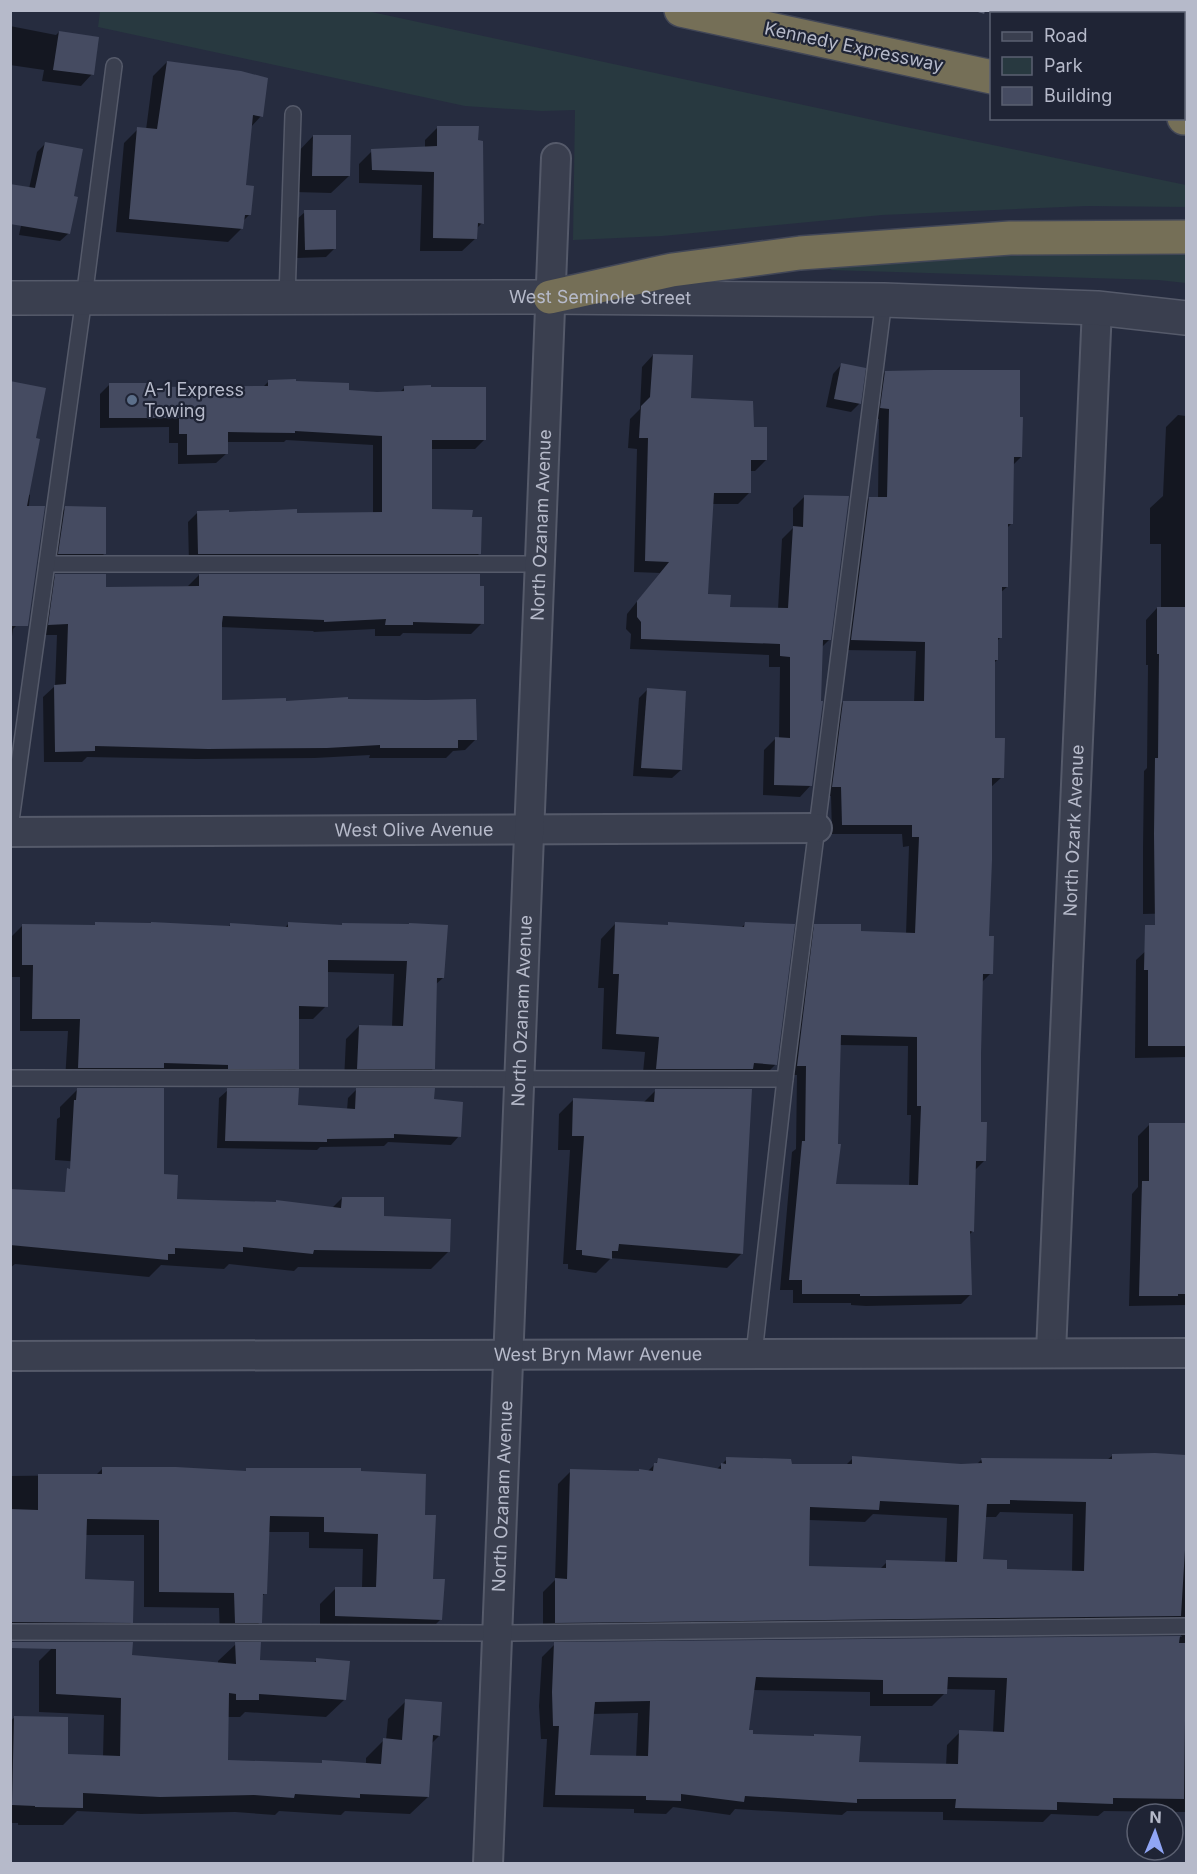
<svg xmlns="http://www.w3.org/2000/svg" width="1197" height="1874" font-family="Inter,sans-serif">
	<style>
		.green { fill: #283940 }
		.shadow { fill: #0007; fill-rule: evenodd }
		.building { fill: #454b61; fill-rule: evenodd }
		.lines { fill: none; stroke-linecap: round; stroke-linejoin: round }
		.service-casing { stroke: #555a6a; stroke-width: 18 }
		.minor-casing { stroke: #555a6a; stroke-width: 32 }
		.tertiary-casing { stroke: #555a6a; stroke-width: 36 }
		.motorway-casing { stroke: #424757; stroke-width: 36 }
		.service { stroke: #3a3f4f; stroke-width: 15 }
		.minor { stroke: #3a3f4f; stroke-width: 28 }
		.tertiary { stroke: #3a3f4f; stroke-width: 33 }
		.motorway { stroke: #756f57; stroke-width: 33 }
		.rail { stroke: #5c6276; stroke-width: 4.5; stroke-dasharray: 6 6; stroke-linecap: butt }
		.service-dot { fill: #5c6f8a; stroke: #1f2435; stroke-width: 2 }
		.labels { text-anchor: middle; stroke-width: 4.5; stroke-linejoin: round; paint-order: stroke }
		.street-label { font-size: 18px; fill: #b6baca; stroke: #1f2435 }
		.poi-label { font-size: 18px; fill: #b6baca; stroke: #1f2435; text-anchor: start }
	</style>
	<rect width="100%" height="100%" fill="#262c3f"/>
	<g class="green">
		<polygon points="89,11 367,11 901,126 1186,185 1186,207 1087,206 882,215 662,236 573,240 575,110 542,111 465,106 98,27 100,12"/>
		<polygon points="1038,249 1186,252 1186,283 1158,280 830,270 838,263"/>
	</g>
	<g class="shadow">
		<polygon points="10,26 56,35 59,32 92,74 81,86 42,81 44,70 10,65"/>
		<polygon points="167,62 261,116 250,128 244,186 249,215 242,222 242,228 228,242 116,232 124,143 138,129 146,130 153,76"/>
		<polygon points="438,127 477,142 482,223 476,229 476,238 462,251 420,251 422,185 359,183 359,164 372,151 425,148 425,140"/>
		<polygon points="313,136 349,176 331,193 295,192 296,154"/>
		<polygon points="46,143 72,197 69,233 60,241 19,235 37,152"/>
		<polygon points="305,212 334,249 326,257 297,258 296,220"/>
		<polygon points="653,355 689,400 752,428 766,460 755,471 749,471 749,493 738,504 712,504 707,596 729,608 778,609 782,539 793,528 793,508 804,497 830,639 822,647 811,785 800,797 763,795 764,750 775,739 779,739 780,667 769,667 769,655 630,649 631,634 626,629 627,614 660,573 634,572 637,449 628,448 630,419 640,409 642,367"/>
		<polygon points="841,365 860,403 851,412 826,407 833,374"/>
		<path d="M885,372L1021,457L1013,465L1011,524L1007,528V587L1000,593L1001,637L997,641V660L994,663V739L1002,777L991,787L987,937L991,973L981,983L979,1123L984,1161L974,1171L973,1231L969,1235L971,1294L961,1304L866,1306L851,1305V1303H793V1290H780L792,1152L796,1149L797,1075H787L805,936L815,926L859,933L906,934L909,846L903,847L902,834H832L831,796H823L833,712L843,702L914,703L916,651L841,650L859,508L869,498H878L879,419L871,417L875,382ZM839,1045L908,1046L907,1115H911L909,1186H834Z"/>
		<polygon points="269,381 347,391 399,393 405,387 485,439 475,449 430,449 430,511 471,519 479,554 470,563 189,563 188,522 198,512 373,514 373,445 286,440 284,442 226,442 226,454 216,463 178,464 178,443 169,443 169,427 100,428 100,394 110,384 153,388 262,388"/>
		<polygon points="10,385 35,439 28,494 30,495 17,625 13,629 10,651"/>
		<polygon points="1178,415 1186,416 1186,913 1143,914 1143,847 1144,771 1147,768 1148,665 1146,665 1146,620 1157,608 1161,608 1161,544 1150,544 1150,508 1163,496 1166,427"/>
		<polygon points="65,508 104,554 96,562 50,562 57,517"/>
		<polygon points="56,575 104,589 188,586 199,575 482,623 471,634 403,633 400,636 375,636 375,629 314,632 313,631 221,627 220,701 284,702 476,739 465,750 453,751 446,758 369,758 370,755 315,758 196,759 87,757 82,762 44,762 43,697 55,686 57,635 42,635 45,586"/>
		<polygon points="648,689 681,770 672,778 633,776 639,698"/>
		<polygon points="96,924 227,928 231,924 285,928 288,924 340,927 443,978 435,985 434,1068 420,1081 344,1081 346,1039 359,1026 392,1027 394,974 327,972 326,1006 313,1019 298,1019 297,1068 284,1081 65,1081 68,1031 20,1031 20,977 10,977 10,938 23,925 93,926"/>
		<polygon points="615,924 667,926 669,924 741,928 745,924 776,1064 761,1079 642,1083 645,1052 602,1049 604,988 598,988 601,939"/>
		<polygon points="1149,948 1186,949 1186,1057 1135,1058 1136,960"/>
		<polygon points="78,1089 145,1167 55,1160 57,1119 60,1117 60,1107"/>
		<polygon points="228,1090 297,1107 347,1110 348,1098 356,1090 433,1101 459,1136 451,1145 388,1142 384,1146 320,1147 317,1150 217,1148 219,1098"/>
		<polygon points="656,1090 742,1253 727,1268 611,1258 596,1273 568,1269 568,1264 563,1264 570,1150 558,1150 559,1114 574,1099 643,1103"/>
		<polygon points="1186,1124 1186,1305 1129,1306 1132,1194 1138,1187 1138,1136 1149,1125"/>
		<polygon points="10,1191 332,1208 342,1198 448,1252 431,1269 298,1267 294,1271 229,1264 224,1269 161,1265 149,1277 15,1264 10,1268"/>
		<path d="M1113,1455L1186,1456V1812L1104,1811L1098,1816L1051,1814L1043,1822L943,1820V1812L847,1811L842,1815L735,1809L730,1815L673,1807L666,1814L634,1813V1809L543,1807L547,1739H541L539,1706L542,1657L555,1644L1182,1637L1178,1630L543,1635V1592L555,1580L558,1484L571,1471L647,1472L659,1460L716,1470L727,1459L790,1466H845L853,1458L961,1465H976L982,1459L1107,1460ZM1000,1512L1073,1514L1072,1572L1005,1570L982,1560L985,1517H996ZM873,1514L947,1518L945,1563L887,1562L879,1570L808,1567L809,1520L865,1522ZM946,1689L995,1690L993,1733L960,1732L947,1745L946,1766L858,1764L815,1735L812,1737L751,1735L747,1731L753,1690L870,1692V1706H932L945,1693ZM638,1713L636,1758L589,1757L592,1714Z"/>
		<polygon points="103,1468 245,1472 247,1470 423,1516 431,1581 441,1619 425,1635 320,1631 320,1604 336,1588 362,1588 363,1549 309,1548 309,1532 268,1532 265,1593 261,1598 260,1622 245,1638 220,1638 219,1608 144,1607 144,1535 85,1535 83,1580 132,1622 116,1638 10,1633 10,1476 96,1475"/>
		<polygon points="57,1643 131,1656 218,1664 218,1661 236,1644 259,1661 313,1663 317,1660 344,1700 326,1717 245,1712 240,1717 227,1717 227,1761 320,1765 323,1762 366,1765 366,1758 384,1740 386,1740 388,1719 406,1701 439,1736 431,1744 428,1797 410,1814 345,1811 341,1815 279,1811 275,1815 235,1812 141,1814 77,1811 63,1825 18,1825 18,1823 10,1823 10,1721 15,1717 66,1756 103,1757 104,1715 39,1712 39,1661"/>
	</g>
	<g class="building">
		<polygon points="59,31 99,37 94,75 53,70"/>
		<polygon points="167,61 241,71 268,78 263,117 253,115 246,185 254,186 251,215 245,215 243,229 129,219 137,127 157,129"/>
		<polygon points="437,126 479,126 478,140 483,141 484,224 478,223 477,239 433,238 434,172 372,170 371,149 437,146"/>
		<polygon points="313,135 351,135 350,176 312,176"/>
		<polygon points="45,142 83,149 74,196 78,197 70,234 10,224 10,184 35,188"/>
		<polygon points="304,210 336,210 336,249 305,250"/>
		<polygon points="653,354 693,355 691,398 753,401 754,427 767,427 767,460 751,460 751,493 714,493 708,594 731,595 730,607 788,608 793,526 803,527 804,495 849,496 831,640 823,640 821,701 823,701 812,786 774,785 775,737 790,738 790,657 780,656 780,644 641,639 641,622 637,617 637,601 669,562 645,561 648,438 639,438 641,406 650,397"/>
		<polygon points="841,363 866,368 861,404 834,399"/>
		<path d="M933,370H1020V417H1023L1022,457H1014L1013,524H1008V587H1002V638H998V660H995V738H1005L1004,778H992V860L989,936H994L993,974H983L981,1054V1122H987L986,1161H976L974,1232L970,1231L972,1295L877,1296H860V1294H802V1280H789L802,1141H805L806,1066H797L814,924H861V931L915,933L919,837H912V825H842L841,787H832L843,701H924L925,642L851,640L869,497H887L889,409L880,408L885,371ZM841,1035L917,1037V1106H921L918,1185L836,1184L841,1144H838Z"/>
		<polygon points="296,379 296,381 349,383 349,390 377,392 404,391 404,386 431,385 431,387 486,387 486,440 432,440 432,509 473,510 472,517 482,517 481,554 198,554 197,511 229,510 229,512 297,509 297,513 382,512 382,436 295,431 295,433 228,432 228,454 187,455 187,434 179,434 179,418 109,418 109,383 154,383 154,387 268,386 268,380"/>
		<polygon points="10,381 46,388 36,438 40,439 27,506 45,506 28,626 10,626"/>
		<polygon points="65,506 106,507 106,554 58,554"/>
		<polygon points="55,574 106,574 106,587 199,586 199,574 480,574 480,586 484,586 484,624 413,622 413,625 385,625 386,619 324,622 324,620 223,616 222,623 222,700 286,698 286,701 348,697 348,699 426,700 476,699 477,740 458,740 458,748 380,748 380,745 327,748 208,749 95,746 95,751 55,752 54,685 66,684 68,624 48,625"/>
		<polygon points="1157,607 1186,607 1186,1046 1148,1046 1148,970 1144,970 1145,925 1155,925 1154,834 1155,758 1158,758 1159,654 1157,654"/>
		<polygon points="647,688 686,691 682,770 641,768"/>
		<polygon points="95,922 151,923 151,922 230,926 230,923 288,927 288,922 342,925 342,923 409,924 409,923 448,925 444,978 437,978 435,1069 357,1069 359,1025 403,1026 407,961 328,960 328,1007 299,1006 299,1069 228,1069 228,1065 164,1063 164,1068 78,1068 80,1019 32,1019 33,965 22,965 22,924 95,925"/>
		<polygon points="615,922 668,925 668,922 744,927 745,922 795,924 777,1065 754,1063 753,1069 656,1069 659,1037 616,1034 619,974 613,974"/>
		<polygon points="77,1088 164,1088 164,1174 178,1175 177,1199 276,1202 276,1200 341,1208 342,1197 384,1197 384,1216 451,1219 450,1252 314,1250 313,1254 243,1247 243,1252 175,1248 175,1254 168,1254 168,1260 10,1245 10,1189 65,1192 67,1168 70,1169 74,1100 76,1100"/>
		<polygon points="227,1088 299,1088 298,1105 355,1109 356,1088 435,1088 434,1099 463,1102 461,1137 394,1134 394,1138 327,1139 327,1142 225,1141"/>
		<polygon points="655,1089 752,1089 743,1254 619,1244 618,1251 612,1251 612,1259 582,1255 582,1250 576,1250 584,1136 572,1136 573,1098 654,1102"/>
		<polygon points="1149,1123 1186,1123 1186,1294 1178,1294 1178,1296 1139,1296 1142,1181 1149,1181"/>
		<path d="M1155,1453L1186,1455V1533L1181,1616L555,1623V1578L567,1579L570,1469L639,1471V1469L653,1471L654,1463H657L658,1458L721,1469V1463L726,1464V1457L791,1459L792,1464H852V1456L961,1464L982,1463L981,1458L1112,1459V1454ZM1010,1500L1086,1502L1084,1571L1007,1569V1560L983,1559L987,1504H1010ZM880,1501L959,1505L957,1562L886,1560V1568L809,1566L810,1507L879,1510Z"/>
		<polygon points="102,1467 176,1467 246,1471 246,1468 361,1468 361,1471 426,1474 425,1515 436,1515 433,1579 445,1579 442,1620 335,1616 335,1587 376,1587 378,1534 324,1532 324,1517 270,1516 267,1594 263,1594 262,1623 235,1623 234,1593 159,1592 159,1520 87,1519 85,1579 134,1581 133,1623 10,1622 10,1509 38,1510 38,1474 102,1474"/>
		<path d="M1180,1636L1179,1643H1186L1184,1799L1113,1798V1804L1057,1802V1810L955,1808L956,1799H857V1803L745,1796L744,1802L681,1794V1801L646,1800V1796L555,1795L559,1726H553L552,1692L554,1642ZM756,1677L883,1680V1694H947L948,1677L1007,1678L1004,1732L959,1730L958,1764L859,1762L861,1736L814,1734V1736L753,1734V1730H749ZM650,1701L648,1756L590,1755L595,1702Z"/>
		<polygon points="10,1642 133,1642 132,1655 236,1664 235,1642 261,1642 260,1660 316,1662 316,1658 350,1661 346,1700 259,1694 259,1700 236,1700 236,1694 229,1693 228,1760 322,1763 322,1760 381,1764 383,1738 402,1740 405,1699 442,1702 440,1736 433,1735 429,1797 360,1794 360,1798 295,1794 294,1798 254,1795 160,1797 83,1793 83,1808 35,1807 35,1806 12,1805 14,1716 68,1717 68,1754 120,1756 121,1698 56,1694 56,1649 10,1648"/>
	</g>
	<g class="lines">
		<g class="service-casing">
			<g id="service">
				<polyline points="287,298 293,114"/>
				<polyline points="47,564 539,564"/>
				<polyline points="10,828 84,298 114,66"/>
				<polyline points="10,1078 785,1079"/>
				<polyline points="754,1354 785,1079 884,300"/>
				<polyline points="10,1632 497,1633 1186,1626"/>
			</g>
		</g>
		<g class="minor-casing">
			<g id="minor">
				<path id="s1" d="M10,832L817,828"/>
				<path id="s2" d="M1051,1352L1097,308"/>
				<path id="s3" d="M10,1356L1186,1353"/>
				<path id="s4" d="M488,1864L556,158"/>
			</g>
		</g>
		<g class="tertiary-casing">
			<g id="tertiary">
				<path id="s5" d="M10,298L550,297L884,300L1097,308L1186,318"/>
			</g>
		</g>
		<g class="motorway-casing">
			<g id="motorway">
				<polyline points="681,10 992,77"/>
				<polyline points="1184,118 1186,118"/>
				<polyline points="550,297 672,270 800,253 1010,238 1186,237"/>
			</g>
		</g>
		<use href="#service" class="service"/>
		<use href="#minor" class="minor"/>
		<use href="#tertiary" class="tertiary"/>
		<use href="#motorway" class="motorway"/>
		<g class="rail">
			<polyline points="979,10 993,14"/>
			<polyline points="1095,10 1109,14"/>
			<polyline points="1184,30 1186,30"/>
			<polyline points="1184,54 1186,55"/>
		</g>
	</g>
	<circle class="service-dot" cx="132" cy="400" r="6"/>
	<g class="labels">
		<g class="street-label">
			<text transform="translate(854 47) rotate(12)" y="6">Kennedy Expressway</text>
			<text dy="6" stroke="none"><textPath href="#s5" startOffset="590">West Seminole Street</textPath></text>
			<text dy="6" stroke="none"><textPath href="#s4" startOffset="1340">North Ozanam Avenue</textPath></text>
			<text dy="6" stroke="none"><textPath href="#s1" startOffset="404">West Olive Avenue</textPath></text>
			<text dy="6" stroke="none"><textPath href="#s2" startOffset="522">North Ozark Avenue</textPath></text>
			<text dy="6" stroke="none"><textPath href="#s4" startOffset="854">North Ozanam Avenue</textPath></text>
			<text dy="6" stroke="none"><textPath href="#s3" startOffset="588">West Bryn Mawr Avenue</textPath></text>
			<text dy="6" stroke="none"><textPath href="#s4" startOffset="368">North Ozanam Avenue</textPath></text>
		</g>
		<g class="poi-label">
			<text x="144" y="396">A-1 Express<tspan x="144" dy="21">Towing</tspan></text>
		</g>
	</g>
	<rect width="1197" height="1874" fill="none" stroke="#b6baca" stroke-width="24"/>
	<rect x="990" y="12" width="195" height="108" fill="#1f2435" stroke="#5b6071" stroke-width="1.5"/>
	<rect x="1002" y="32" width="30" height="9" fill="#3a3f4f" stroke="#5b6071" stroke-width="1.5"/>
	<text x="1044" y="42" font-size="18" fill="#b6baca">Road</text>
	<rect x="1002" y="57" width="30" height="18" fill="#283940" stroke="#5b6071" stroke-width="1.5"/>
	<text x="1044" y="72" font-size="18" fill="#b6baca">Park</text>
	<rect x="1002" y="87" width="30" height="18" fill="#454b61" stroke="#5b6071" stroke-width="1.5"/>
	<text x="1044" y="102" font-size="18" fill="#b6baca">Building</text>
	<g transform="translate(1155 1832) rotate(2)"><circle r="28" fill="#1f2435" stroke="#5b6071" stroke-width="1.5"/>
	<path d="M0-4.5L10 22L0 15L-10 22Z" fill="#90a5f5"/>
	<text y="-9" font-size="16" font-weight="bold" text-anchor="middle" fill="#b6baca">N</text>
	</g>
</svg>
